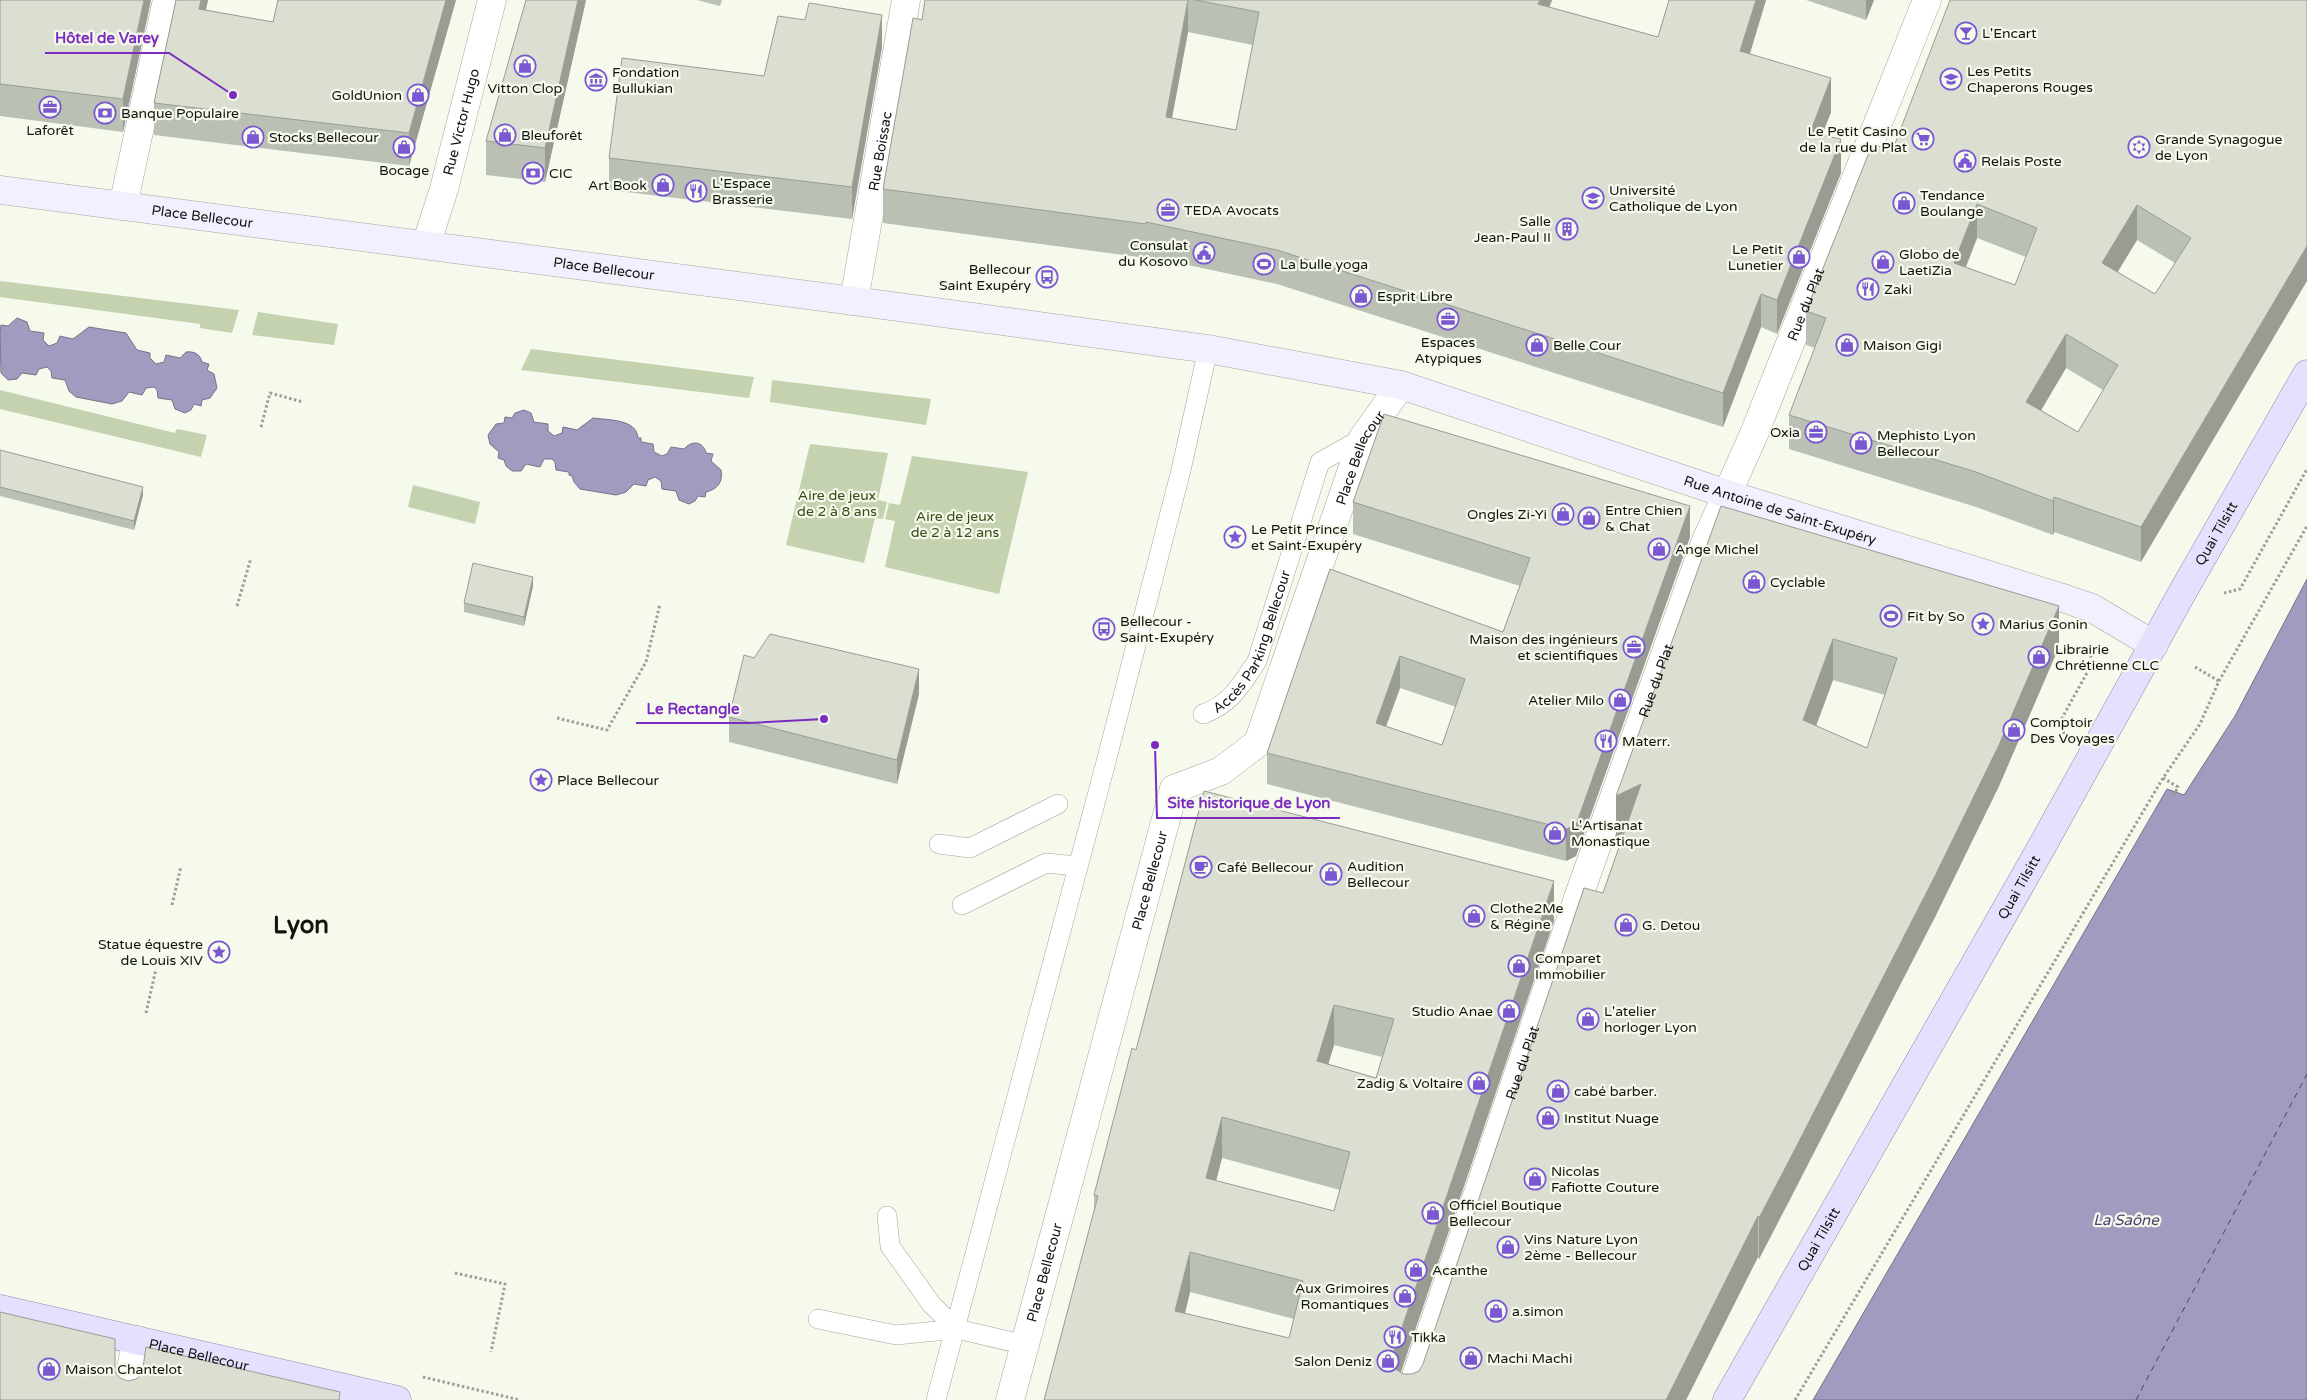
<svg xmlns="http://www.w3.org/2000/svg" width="2307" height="1400" font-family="'Varela Round',sans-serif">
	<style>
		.green { fill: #c4d2af }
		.water { fill: #a19bbf; stroke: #76728a }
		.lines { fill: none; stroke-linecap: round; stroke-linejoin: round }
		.ferry { stroke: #4b3f71; stroke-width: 1; stroke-dasharray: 6 5; stroke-linecap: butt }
		.lane-casing { stroke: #a1a699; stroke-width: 20 }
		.street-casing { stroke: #a1a699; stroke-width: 29 }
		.secondary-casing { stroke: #a1a699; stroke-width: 29 }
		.primary-casing { stroke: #8f8ba9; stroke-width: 29 }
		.path { stroke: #9b9f95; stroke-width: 3; stroke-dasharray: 2.5 2.5; stroke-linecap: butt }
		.lane { stroke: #fff; stroke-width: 19 }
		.street { stroke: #fff; stroke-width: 28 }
		.secondary { stroke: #f2effe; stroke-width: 28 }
		.primary { stroke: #e5e0fd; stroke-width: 28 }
		.wall { fill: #bbc0b5; fill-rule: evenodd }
		.shaded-wall { fill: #999c93 }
		.building { fill: #dadfd2; stroke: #999c93; fill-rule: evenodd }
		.labels { text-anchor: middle; stroke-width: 4.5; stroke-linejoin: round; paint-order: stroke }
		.poi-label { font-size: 14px; fill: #12140f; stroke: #f5faed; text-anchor: start }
		.street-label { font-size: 14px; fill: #12140f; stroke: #f5faed }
		.park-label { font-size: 14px; fill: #394a11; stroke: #f5faed }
		.water-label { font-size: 15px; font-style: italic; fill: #4b3f71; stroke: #f5faed }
		.town-label { font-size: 24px; font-weight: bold; fill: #12140f; stroke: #f5faed }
		.leader { fill: none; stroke: #7b2cbf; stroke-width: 2 }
		.callout-dot { fill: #7b2cbf; stroke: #f5faed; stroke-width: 2 }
		.callout-label { font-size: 15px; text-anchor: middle; font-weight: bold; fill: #7b2cbf; stroke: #f5faed; stroke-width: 4.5; stroke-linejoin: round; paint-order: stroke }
	</style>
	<rect width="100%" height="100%" fill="#f5faed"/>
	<g class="green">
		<polygon points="0,281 239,310 232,333 200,328 200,324 0,297"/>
		<polygon points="258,312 338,324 334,345 252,335"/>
		<polygon points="531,349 754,377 749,398 521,370"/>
		<polygon points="772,380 931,399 926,425 770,402"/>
		<polygon points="0,390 175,433 177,429 207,435 201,457 0,409"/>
		<polygon points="810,444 888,453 878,500 887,502 883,519 875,518 864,563 786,545"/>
		<polygon points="912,456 1028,472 999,594 885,567 895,521 885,519 889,503 900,505"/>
		<polygon points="413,485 480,502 475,524 408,507"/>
	</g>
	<g class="water">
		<path d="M17,318L27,322L30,331L44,333L43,340L49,346L57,343L60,336L73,339L89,327L126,333L137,350L150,353V358L156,364L164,362L166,355L180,358L186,352C194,351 200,354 202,362L209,364L207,370L214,374L217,388L210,398L202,400L201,406L194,404L191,410L185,413L175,409L172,400L158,398L157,390L154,387L146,388L142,395L129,392L122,401L112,404L76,397L69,391L65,380L52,378L51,371L47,367L39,369L36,375L22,373L17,379L8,380L1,373L0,332L1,325L8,326Z"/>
		<path d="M524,410L531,413L534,422L548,424V431L554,436L562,433L563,427L577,430L593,418C608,420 637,419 638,438H641V442L653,444L654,452L662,456L667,454L671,447L684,449C692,440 703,441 706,453L713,454L711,461L721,470C723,482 718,489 706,492L705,497L698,496L695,501L689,504L679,500L676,491L662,489L661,481L655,477L648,480L646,486L634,484L626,492L616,495L580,489L574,482L572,476L569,475V472L556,470L555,462L552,459H544L540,467L526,464L521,471H512L506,466L504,460L498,458L499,452L490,444L488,435L496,424L504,423L505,417L512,418L515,413Z"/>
		<polygon points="2307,579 2307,1400 1813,1400 2167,789 2184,795 2235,716"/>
	</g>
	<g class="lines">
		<polyline class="ferry" points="2136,1400 2307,1074"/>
		<g class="lane-casing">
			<g id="lane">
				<path id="s1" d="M1203,714C1231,704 1241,685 1257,661L1320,462L1363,438"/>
				<polyline points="939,844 970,848 1058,804"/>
				<polyline points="962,905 1046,863 1077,866"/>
				<polyline points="887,1216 890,1246 932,1305 957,1329"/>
				<polyline points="818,1319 896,1335 957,1329 1025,1345"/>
				<polyline points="936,1400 1106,762 1181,470 1208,349"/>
			</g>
		</g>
		<g class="street-casing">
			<g id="street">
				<polyline points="123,206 167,0"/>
				<path id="s2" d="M426,245L444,189L492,0"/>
				<path id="s3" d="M854,301L906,0"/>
				<path id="s4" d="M1174,789L1221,771L1258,743L1363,438L1401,385"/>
				<polyline points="129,1400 131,1368 137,1340"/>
				<path id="s5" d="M1010,1400L1174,789"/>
				<path id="s6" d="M1408,1400L1578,898L1705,543L1754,434L1927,0"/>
			</g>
		</g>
		<g class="secondary-casing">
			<g id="secondary">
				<path id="s7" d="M0,190L854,301L1208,349L1401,385L1727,494L2060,597L2092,608L2154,645"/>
			</g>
		</g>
		<g class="primary-casing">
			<g id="primary">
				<path id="s8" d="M0,1309L397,1400"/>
				<path id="s9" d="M1727,1400L2041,848L2182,593L2307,374"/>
			</g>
		</g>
		<g class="path">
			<polyline points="261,427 270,393 303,402"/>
			<polyline points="2224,593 2240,589 2307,469"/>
			<polyline points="237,606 251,558"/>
			<polyline points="2195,667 2219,681"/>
			<polyline points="557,718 607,730 646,662 660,604"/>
			<polyline points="2064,734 2062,718 2093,662 2087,647"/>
			<polyline points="2163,778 2178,787 2173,797"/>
			<polyline points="172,905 181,866"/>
			<polyline points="146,1013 156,969"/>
			<polyline points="455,1273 505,1284 491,1352"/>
			<polyline points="423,1377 520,1400"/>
			<polyline points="1795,1400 2163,778 2200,724 2219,681 2307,526"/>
		</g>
		<use href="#lane" class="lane"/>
		<use href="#street" class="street"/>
		<use href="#secondary" class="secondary"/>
		<use href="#primary" class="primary"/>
	</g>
	<g class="wall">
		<polygon points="0,0 151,0 123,132 0,116"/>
		<polygon points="176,0 208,0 206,10 273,22 456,0 409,166 154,135 154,103"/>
		<polygon points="586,0 545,182 486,175 486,141"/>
		<polygon points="697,0 722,0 720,6"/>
		<path d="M925,0H1552L1549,7L1658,37L1669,0H1766L1750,54L1831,112L1822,135L1841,173L1777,334L1761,327L1723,427L1277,284L1146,256V258L883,223V189L922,20ZM1188,32L1253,45L1236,130L1172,118Z"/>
		<polygon points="1806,0 1874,0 1866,20"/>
		<path d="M2307,0L2141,562L2054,532L2053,535L1976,507L1789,449V415L1815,348L1806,345V311L1893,149ZM1977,238L2026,257L2015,285L1966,267ZM2137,240L2175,263L2155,294L2117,272ZM2066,368L2103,390L2078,432L2041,410Z"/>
		<polygon points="882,47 852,219 609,190 609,158 764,76"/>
		<polygon points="0,450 143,495 134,530 0,496"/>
		<path d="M1353,502L1690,537L1576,856L1566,861L1267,784V753L1330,569L1503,632L1520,586L1353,534ZM1400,688L1456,707L1442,745L1386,726Z"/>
		<path d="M1721,506L2059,647L1999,786L1935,917L1791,1198L1759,1259L1758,1257L1686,1400H1044L1094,1212V1195L1136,1050L1554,921L1401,1372L1403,1374H1412L1419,1371L1423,1364L1603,893L1624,833L1616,837ZM1833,680L1885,695L1867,748L1816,726ZM1334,1045L1382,1057L1376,1078L1328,1064ZM1222,1158L1340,1190L1334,1211L1216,1181ZM1190,1292L1294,1319L1289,1338L1185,1314Z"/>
		<polygon points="533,586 524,626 464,612 464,603"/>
		<polygon points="919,694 897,784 729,742 729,717"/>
	</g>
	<g class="shaded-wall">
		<polygon points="144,0 151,0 123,132 123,99"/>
		<polygon points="201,0 208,0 199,41 199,9"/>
		<polygon points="446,0 456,0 409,166 409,133"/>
		<polygon points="578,0 586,0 545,182 545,148"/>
		<polygon points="1188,0 1188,32 1166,150 1166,117"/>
		<polygon points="1540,0 1552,0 1538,37 1538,4"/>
		<polygon points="1756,0 1766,0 1740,85 1740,51"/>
		<polygon points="1866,0 1874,0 1866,20"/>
		<polygon points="882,15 882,47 852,219 852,187"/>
		<polygon points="1831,78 1831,112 1810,166 1810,133"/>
		<polygon points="1841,139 1841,173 1777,334 1777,300"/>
		<polygon points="1977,204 1977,238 1954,297 1954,263"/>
		<polygon points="2137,205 2137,240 2102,298 2102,263"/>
		<polygon points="2307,246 2307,281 2141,562 2141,527"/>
		<polygon points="1761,294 1761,327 1723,427 1723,393"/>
		<polygon points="2066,334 2066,368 2026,436 2026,402"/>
		<polygon points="143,487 143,495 134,530 134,521"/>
		<polygon points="2054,497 2054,532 2053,535 2053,501"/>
		<polygon points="1690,506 1690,537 1576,856 1566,861 1566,829"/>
		<polygon points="533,577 533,586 524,626 524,617"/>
		<polygon points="2059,606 2059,647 1999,786 1935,917 1759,1259 1759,1218"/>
		<polygon points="1833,639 1833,680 1803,761 1803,720"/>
		<polygon points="1400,656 1400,688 1376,754 1376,723"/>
		<polygon points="919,669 919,694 897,784 897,760"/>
		<polygon points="1641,784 1641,825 1616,837 1616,796"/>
		<polygon points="1554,881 1554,921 1393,1395 1393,1354"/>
		<polygon points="1334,1005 1334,1045 1317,1102 1317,1061"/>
		<polygon points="1222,1117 1222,1158 1206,1219 1206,1178"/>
		<polygon points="1758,1216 1758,1257 1686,1400 1666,1400"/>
		<polygon points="1190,1252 1190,1292 1175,1352 1175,1311"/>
	</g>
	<g class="building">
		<polygon points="0,0 144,0 123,99 0,84"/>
		<polygon points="176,0 201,0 199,9 273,22 278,0 446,0 409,133 154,103"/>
		<polygon points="526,0 578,0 545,148 486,141"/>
		<polygon points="925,0 1188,0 1166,117 1236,130 1259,12 1195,0 1540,0 1538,4 1658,37 1669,0 1756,0 1740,51 1831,78 1810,133 1841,139 1777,300 1761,294 1723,393 1277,250 1146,222 1146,224 883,189 913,18 922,20"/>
		<path d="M1950,0H2307V246L2141,527L2054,497L2053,501L1976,472L1789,415L1826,318L1806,311L1872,145L1893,149ZM1977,204L2037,228L2015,285L1954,263ZM2137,205L2191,238L2155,294L2102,263ZM2066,334L2118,365L2078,432L2026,402Z"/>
		<polygon points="809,3 882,15 852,187 609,158 622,58 764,76 778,16 805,20"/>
		<path d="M1384,414L1690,506L1576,825L1566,829L1267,753L1330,569L1503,632L1530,558L1353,502ZM1400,656L1465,679L1442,745L1376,723Z"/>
		<polygon points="0,450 143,487 134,521 0,487"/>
		<path d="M1721,506L2059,606L1999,745L1935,876L1791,1157L1759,1218L1758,1216L1666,1400H1044L1098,1196L1094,1195L1132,1048L1136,1050L1204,791L1554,881L1393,1354V1363L1397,1370L1403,1374H1412L1419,1371L1423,1364L1584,888L1603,893L1641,784L1616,796ZM1833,639L1897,658L1867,748L1803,720ZM1334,1005L1394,1019L1376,1078L1317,1061ZM1222,1117L1350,1152L1334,1211L1206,1178ZM1190,1252L1303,1281L1289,1338L1175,1311Z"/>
		<polygon points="473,563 533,577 524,617 464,603"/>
		<polygon points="770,634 919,669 897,760 729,717 744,655 754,658"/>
		<polygon points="0,1312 115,1339 115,1372 120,1378 128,1381 136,1379 142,1374 146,1347 340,1392 339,1400 0,1400"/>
	</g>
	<defs>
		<g id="bar-ring" transform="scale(1.125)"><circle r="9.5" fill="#f5faed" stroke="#7b58d2" stroke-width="1.5"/><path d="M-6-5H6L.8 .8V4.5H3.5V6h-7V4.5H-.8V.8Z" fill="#7b58d2"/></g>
		<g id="shop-ring" transform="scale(1.125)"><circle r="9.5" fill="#f5faed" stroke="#7b58d2" stroke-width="1.5"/><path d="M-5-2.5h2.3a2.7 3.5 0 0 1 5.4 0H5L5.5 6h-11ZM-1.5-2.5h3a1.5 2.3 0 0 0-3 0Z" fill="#7b58d2"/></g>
		<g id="school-ring" transform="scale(1.125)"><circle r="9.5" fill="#f5faed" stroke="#7b58d2" stroke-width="1.5"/><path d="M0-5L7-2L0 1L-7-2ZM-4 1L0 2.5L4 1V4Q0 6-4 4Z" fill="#7b58d2"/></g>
		<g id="museum-ring" transform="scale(1.125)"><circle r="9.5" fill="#f5faed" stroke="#7b58d2" stroke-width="1.5"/><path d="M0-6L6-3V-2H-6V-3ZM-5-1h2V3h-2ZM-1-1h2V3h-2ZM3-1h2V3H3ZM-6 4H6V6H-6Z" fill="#7b58d2"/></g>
		<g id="office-ring" transform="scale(1.125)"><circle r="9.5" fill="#f5faed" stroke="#7b58d2" stroke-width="1.5"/><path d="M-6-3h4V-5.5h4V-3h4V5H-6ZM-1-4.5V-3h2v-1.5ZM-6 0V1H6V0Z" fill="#7b58d2"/></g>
		<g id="bank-ring" transform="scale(1.125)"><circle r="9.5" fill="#f5faed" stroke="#7b58d2" stroke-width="1.5"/><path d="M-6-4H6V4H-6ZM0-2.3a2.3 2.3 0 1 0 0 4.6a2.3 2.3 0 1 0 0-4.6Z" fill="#7b58d2"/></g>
		<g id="supermarket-ring" transform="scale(1.125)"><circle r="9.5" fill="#f5faed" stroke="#7b58d2" stroke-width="1.5"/><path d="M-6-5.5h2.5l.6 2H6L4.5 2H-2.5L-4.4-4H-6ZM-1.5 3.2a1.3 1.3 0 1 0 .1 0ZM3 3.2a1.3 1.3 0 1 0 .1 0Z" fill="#7b58d2"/></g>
		<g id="synagogue-ring" transform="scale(1.125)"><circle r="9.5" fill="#f5faed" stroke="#7b58d2" stroke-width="1.5"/><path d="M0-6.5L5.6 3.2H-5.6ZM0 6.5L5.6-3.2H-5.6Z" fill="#7b58d2"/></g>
		<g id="civic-ring" transform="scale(1.125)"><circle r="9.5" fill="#f5faed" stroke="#7b58d2" stroke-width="1.5"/><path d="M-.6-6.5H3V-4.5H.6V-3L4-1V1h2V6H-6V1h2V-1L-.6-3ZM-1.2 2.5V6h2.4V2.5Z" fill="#7b58d2"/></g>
		<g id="restaurant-ring" transform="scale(1.125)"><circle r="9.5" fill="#f5faed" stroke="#7b58d2" stroke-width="1.5"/><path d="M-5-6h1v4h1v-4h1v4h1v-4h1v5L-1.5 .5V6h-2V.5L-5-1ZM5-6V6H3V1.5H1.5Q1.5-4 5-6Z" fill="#7b58d2"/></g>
		<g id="university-ring" transform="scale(1.125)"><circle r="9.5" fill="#f5faed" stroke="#7b58d2" stroke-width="1.5"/><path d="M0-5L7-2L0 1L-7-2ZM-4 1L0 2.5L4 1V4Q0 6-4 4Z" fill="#7b58d2"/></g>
		<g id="building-ring" transform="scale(1.125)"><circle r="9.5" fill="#f5faed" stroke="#7b58d2" stroke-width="1.5"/><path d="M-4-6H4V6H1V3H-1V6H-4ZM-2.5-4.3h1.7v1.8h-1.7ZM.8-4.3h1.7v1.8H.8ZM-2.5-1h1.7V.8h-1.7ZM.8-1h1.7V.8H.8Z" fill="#7b58d2"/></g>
		<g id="stadium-ring" transform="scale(1.125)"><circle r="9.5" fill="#f5faed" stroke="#7b58d2" stroke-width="1.5"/><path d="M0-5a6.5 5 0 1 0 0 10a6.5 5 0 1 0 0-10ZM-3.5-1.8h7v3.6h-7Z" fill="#7b58d2"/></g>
		<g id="bus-ring" transform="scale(1.125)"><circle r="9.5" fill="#f5faed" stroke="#7b58d2" stroke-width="1.5"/><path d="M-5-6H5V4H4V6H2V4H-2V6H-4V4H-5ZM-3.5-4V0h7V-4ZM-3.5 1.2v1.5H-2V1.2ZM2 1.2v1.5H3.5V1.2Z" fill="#7b58d2"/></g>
		<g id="sight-ring" transform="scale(1.125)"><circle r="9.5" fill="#f5faed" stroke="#7b58d2" stroke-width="1.5"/><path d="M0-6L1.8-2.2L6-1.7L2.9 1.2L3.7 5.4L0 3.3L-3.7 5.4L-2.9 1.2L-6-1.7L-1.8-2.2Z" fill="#7b58d2"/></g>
		<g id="cafe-ring" transform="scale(1.125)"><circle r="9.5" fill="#f5faed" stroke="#7b58d2" stroke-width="1.5"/><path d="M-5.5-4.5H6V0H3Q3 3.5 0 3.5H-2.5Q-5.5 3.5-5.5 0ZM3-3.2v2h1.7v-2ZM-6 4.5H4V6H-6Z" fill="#7b58d2"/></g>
	</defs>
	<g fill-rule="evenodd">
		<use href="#bar-ring" x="1966" y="33"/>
		<use href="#shop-ring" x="525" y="66"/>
		<use href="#school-ring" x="1951" y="79"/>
		<use href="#museum-ring" x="596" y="80"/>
		<use href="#shop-ring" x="418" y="95"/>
		<use href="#office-ring" x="50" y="107"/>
		<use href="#bank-ring" x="105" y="113"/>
		<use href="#shop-ring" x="505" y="135"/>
		<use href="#shop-ring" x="253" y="137"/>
		<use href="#supermarket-ring" x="1923" y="139"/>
		<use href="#shop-ring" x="404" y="147"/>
		<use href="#synagogue-ring" x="2139" y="147"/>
		<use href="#civic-ring" x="1965" y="161"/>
		<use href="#bank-ring" x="533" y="173"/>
		<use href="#shop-ring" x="663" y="185"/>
		<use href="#restaurant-ring" x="696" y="191"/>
		<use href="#university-ring" x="1593" y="198"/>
		<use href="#shop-ring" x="1904" y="203"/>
		<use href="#office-ring" x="1168" y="210"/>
		<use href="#building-ring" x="1567" y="229"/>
		<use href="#civic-ring" x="1204" y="253"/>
		<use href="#shop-ring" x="1799" y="257"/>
		<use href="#shop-ring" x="1883" y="262"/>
		<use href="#stadium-ring" x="1264" y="264"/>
		<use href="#bus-ring" x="1047" y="277"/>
		<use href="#restaurant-ring" x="1868" y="289"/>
		<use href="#shop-ring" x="1361" y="296"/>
		<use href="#office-ring" x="1448" y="319"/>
		<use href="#shop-ring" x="1537" y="345"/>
		<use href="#shop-ring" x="1847" y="345"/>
		<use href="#office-ring" x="1816" y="432"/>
		<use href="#shop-ring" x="1861" y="443"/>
		<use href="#shop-ring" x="1563" y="514"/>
		<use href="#shop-ring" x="1589" y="518"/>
		<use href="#sight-ring" x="1235" y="537"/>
		<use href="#shop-ring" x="1659" y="549"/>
		<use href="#shop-ring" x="1754" y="582"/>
		<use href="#stadium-ring" x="1891" y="616"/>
		<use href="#sight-ring" x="1983" y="624"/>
		<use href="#bus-ring" x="1104" y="629"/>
		<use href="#office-ring" x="1634" y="647"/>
		<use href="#shop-ring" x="2039" y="657"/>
		<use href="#shop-ring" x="1620" y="700"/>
		<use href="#shop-ring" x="2014" y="730"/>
		<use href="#restaurant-ring" x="1606" y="741"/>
		<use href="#sight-ring" x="541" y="780"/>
		<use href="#shop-ring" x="1555" y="833"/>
		<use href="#cafe-ring" x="1201" y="867"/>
		<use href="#shop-ring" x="1331" y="874"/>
		<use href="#shop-ring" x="1474" y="916"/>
		<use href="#shop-ring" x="1626" y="925"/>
		<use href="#sight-ring" x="219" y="952"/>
		<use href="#shop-ring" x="1519" y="966"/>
		<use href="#shop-ring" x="1509" y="1011"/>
		<use href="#shop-ring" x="1588" y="1019"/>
		<use href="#shop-ring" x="1479" y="1083"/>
		<use href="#shop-ring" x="1558" y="1091"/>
		<use href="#shop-ring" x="1548" y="1118"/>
		<use href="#shop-ring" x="1535" y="1179"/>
		<use href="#shop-ring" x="1433" y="1213"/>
		<use href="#shop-ring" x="1508" y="1247"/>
		<use href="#shop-ring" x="1416" y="1270"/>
		<use href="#shop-ring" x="1405" y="1296"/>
		<use href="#shop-ring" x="1496" y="1311"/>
		<use href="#restaurant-ring" x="1395" y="1337"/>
		<use href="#shop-ring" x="1471" y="1358"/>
		<use href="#shop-ring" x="1388" y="1361"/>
		<use href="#shop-ring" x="49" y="1369"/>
	</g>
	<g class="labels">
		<g class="poi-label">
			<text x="1982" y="38">L'Encart</text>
			<text x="1967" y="76">Les Petits<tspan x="1967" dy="16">Chaperons Rouges</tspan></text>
			<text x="612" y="77">Fondation<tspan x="612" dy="16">Bullukian</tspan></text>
			<text x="525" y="93" text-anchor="middle">Vitton Clop</text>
			<text x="402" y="100" text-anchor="end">GoldUnion</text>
			<text x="121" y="118">Banque Populaire</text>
			<text x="50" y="135" text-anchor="middle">Laforêt</text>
			<text x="1907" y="136" text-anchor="end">Le Petit Casino<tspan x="1907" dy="16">de la rue du Plat</tspan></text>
			<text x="521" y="140">Bleuforêt</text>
			<text x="269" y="142">Stocks Bellecour</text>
			<text x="2155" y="144">Grande Synagogue<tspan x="2155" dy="16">de Lyon</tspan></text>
			<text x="1981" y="166">Relais Poste</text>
			<text x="404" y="175" text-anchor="middle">Bocage</text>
			<text x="549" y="178">CIC</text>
			<text x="712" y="188">L'Espace<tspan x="712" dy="16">Brasserie</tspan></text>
			<text x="647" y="190" text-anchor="end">Art Book</text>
			<text x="1609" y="195">Université<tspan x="1609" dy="16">Catholique de Lyon</tspan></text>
			<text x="1920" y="200">Tendance<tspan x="1920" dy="16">Boulange</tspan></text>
			<text x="1184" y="215">TEDA Avocats</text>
			<text x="1551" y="226" text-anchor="end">Salle<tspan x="1551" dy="16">Jean-Paul II</tspan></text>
			<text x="1188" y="250" text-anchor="end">Consulat<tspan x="1188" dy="16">du Kosovo</tspan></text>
			<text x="1783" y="254" text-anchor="end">Le Petit<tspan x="1783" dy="16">Lunetier</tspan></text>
			<text x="1899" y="259">Globo de<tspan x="1899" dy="16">LaetiZia</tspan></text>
			<text x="1280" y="269">La bulle yoga</text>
			<text x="1031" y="274" text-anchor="end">Bellecour<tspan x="1031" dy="16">Saint Exupéry</tspan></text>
			<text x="1884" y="294">Zaki</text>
			<text x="1377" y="301">Esprit Libre</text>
			<text x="1448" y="347" text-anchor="middle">Espaces<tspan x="1448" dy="16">Atypiques</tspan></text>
			<text x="1553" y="350">Belle Cour</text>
			<text x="1863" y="350">Maison Gigi</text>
			<text x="1800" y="437" text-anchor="end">Oxia</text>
			<text x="1877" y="440">Mephisto Lyon<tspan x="1877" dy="16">Bellecour</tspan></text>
			<text x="1605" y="515">Entre Chien<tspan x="1605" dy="16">&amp; Chat</tspan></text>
			<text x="1547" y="519" text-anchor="end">Ongles Zi-Yi</text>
			<text x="1251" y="534">Le Petit Prince<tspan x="1251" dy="16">et Saint-Exupéry</tspan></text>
			<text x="1675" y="554">Ange Michel</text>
			<text x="1770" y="587">Cyclable</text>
			<text x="1907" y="621">Fit by So</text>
			<text x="1120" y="626">Bellecour -<tspan x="1120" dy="16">Saint-Exupéry</tspan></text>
			<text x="1999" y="629">Marius Gonin</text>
			<text x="1618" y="644" text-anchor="end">Maison des ingénieurs<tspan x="1618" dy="16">et scientifiques</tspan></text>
			<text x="2055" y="654">Librairie<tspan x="2055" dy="16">Chrétienne CLC</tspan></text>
			<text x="1604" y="705" text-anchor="end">Atelier Milo</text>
			<text x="2030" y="727">Comptoir<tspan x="2030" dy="16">Des Voyages</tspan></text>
			<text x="1622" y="746">Materr.</text>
			<text x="557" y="785">Place Bellecour</text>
			<text x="1571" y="830">L'Artisanat<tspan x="1571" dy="16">Monastique</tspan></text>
			<text x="1347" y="871">Audition<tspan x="1347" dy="16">Bellecour</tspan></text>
			<text x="1217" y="872">Café Bellecour</text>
			<text x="1490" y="913">Clothe2Me<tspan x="1490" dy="16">&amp; Régine</tspan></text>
			<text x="1642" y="930">G. Detou</text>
			<text x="203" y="949" text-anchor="end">Statue équestre<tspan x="203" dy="16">de Louis XIV</tspan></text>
			<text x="1535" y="963">Comparet<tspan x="1535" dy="16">Immobilier</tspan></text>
			<text x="1493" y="1016" text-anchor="end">Studio Anae</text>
			<text x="1604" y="1016">L'atelier<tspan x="1604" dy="16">horloger Lyon</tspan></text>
			<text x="1463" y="1088" text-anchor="end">Zadig &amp; Voltaire</text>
			<text x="1574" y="1096">cabé barber.</text>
			<text x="1564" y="1123">Institut Nuage</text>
			<text x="1551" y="1176">Nicolas<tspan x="1551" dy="16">Fafiotte Couture</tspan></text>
			<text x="1449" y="1210">Officiel Boutique<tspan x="1449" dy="16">Bellecour</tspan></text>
			<text x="1524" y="1244">Vins Nature Lyon<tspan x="1524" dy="16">2ème - Bellecour</tspan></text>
			<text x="1432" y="1275">Acanthe</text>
			<text x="1389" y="1293" text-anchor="end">Aux Grimoires<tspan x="1389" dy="16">Romantiques</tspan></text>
			<text x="1512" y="1316">a.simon</text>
			<text x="1411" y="1342">Tikka</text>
			<text x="1487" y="1363">Machi Machi</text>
			<text x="1372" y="1366" text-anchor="end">Salon Deniz</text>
			<text x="65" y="1374">Maison Chantelot</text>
		</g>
		<g class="street-label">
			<text dy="5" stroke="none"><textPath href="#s2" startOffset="128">Rue Victor Hugo</textPath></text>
			<text dy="5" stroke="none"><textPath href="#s3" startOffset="152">Rue Boissac</textPath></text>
			<text dy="5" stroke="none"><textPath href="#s7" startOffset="204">Place Bellecour</textPath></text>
			<text dy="5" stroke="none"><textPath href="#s7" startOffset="609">Place Bellecour</textPath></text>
			<text dy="5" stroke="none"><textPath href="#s6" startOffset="1166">Rue du Plat</textPath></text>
			<text dy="5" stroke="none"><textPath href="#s4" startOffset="400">Place Bellecour</textPath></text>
			<text dy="5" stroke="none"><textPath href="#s7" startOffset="1814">Rue Antoine de Saint-Exupéry</textPath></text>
			<text dy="5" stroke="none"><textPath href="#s9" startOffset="995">Quai Tilsitt</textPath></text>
			<text dy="5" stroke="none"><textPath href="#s1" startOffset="92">Accès Parking Bellecour</textPath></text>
			<text dy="5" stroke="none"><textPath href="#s6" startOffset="761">Rue du Plat</textPath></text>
			<text dy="5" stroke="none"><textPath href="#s5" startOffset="538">Place Bellecour</textPath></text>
			<text dy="5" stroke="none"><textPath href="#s9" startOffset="590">Quai Tilsitt</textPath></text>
			<text dy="5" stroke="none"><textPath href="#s6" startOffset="356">Rue du Plat</textPath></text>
			<text dy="5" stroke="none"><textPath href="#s9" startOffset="185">Quai Tilsitt</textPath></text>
			<text dy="5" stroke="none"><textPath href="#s5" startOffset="132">Place Bellecour</textPath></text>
			<text dy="5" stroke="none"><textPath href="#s8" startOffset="204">Place Bellecour</textPath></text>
		</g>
		<g class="park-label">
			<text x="837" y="500">Aire de jeux<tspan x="837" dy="16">de 2 à 8 ans</tspan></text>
			<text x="955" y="521">Aire de jeux<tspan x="955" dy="16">de 2 à 12 ans</tspan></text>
		</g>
		<g class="water-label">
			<text x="2126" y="1225">La Saône</text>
		</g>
		<g class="town-label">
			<text x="301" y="933">Lyon</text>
		</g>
	</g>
	<path class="leader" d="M233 95L169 53H45M824 719L749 723H636M1155 745L1157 818H1340"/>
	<g class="callout-dot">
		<circle cx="233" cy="95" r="5"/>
		<circle cx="824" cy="719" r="5"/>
		<circle cx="1155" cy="745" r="5"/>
	</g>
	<g class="callout-label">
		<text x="107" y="43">Hôtel de Varey</text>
		<text x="693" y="714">Le Rectangle</text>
		<text x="1249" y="808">Site historique de Lyon</text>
	</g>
</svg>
